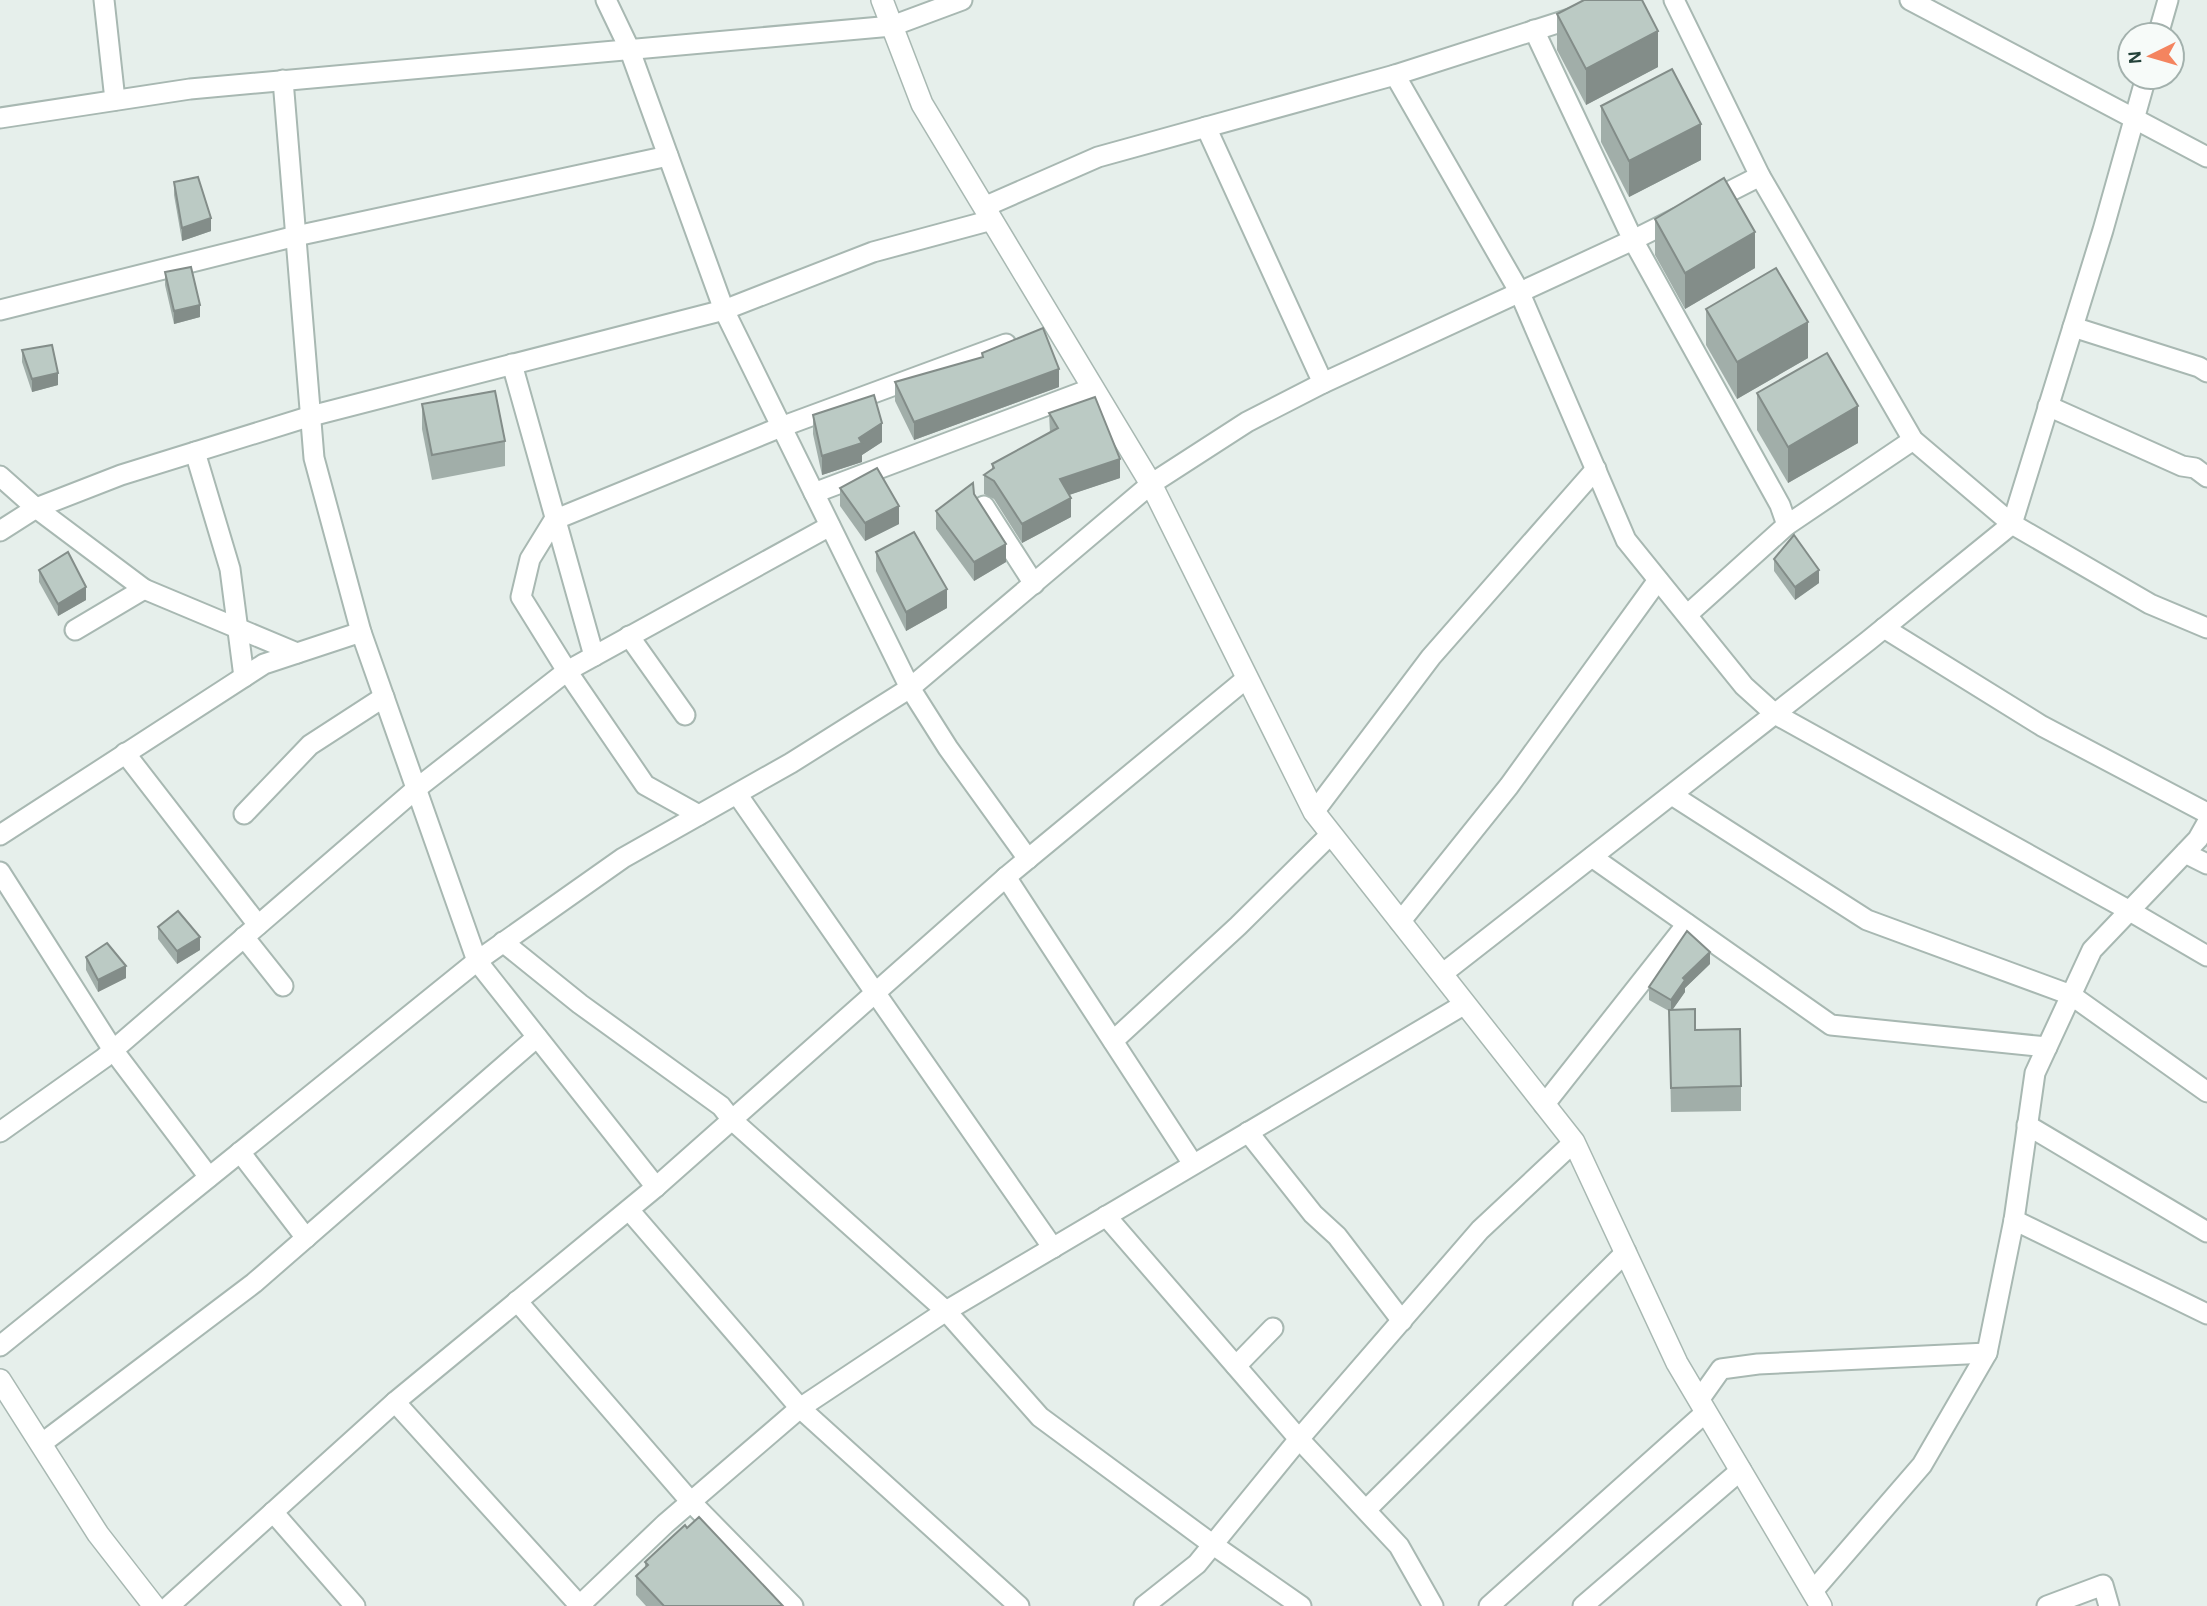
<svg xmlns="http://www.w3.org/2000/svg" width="2207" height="1606" font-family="'Alegreya Sans',sans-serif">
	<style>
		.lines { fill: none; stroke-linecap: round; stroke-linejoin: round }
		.minor-casing { stroke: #a8b8b2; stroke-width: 23 }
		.tertiary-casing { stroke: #a8b8b2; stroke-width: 24 }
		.minor { stroke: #fff; stroke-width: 19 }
		.tertiary { stroke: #fff; stroke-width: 21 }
		.wall { fill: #a1aea9 }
		.shaded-wall { fill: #838d89 }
		.building { fill: #bbcac4; stroke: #838d89; stroke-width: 2 }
	</style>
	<rect width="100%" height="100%" fill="#e6efeb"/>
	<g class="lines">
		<g class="minor-casing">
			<g id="minor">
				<polyline points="104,0 115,100"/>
				<polyline points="606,0 629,48 724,310 910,688 948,748 1028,859"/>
				<polyline points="1674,0 1760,176 1913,440 2012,524 2150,604 2207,628"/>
				<polyline points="1910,0 2207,157"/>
				<polyline points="2158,35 2168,0"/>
				<polyline points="1395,75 1519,291 1626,540 1744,686 1775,714 2130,911 2207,956"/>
				<polyline points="283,80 314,458 361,632 477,961 656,1187"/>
				<polyline points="0,118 190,89 892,26 962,0"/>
				<polyline points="1206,127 1323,383"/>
				<polyline points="1707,203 1760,176"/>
				<polyline points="984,207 1098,157 1395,75 1629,0"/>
				<polyline points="1677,218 1633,240 1780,505 1787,525"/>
				<polyline points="0,310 296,236 668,156"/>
				<polyline points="2073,327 2199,367 2207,372"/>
				<polyline points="512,364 594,656"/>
				<polyline points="2048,406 2182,466 2195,468 2207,477"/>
				<polyline points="195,452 230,569 244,677"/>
				<polyline points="0,476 36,508 144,589 297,653"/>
				<polyline points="814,493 1093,388"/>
				<polyline points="984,506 1034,584"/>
				<polyline points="0,531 36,508 121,475 311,416 724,310 873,252 992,220"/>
				<polyline points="1687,615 1787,525 1913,440"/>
				<polyline points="1884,628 2042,726 2207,813"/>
				<polyline points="75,630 144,589"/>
				<polyline points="629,636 685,715"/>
				<polyline points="125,753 258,925"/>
				<polyline points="737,794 1053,1248"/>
				<polyline points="1672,795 1867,920 2071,995 2207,1092"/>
				<polyline points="1314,812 1431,657 1596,469"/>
				<polyline points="244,814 310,745 384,697"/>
				<polyline points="699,815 645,785 567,671 521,597 530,559 554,520 781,427 1006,344"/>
				<polyline points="0,835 264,664 361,632"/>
				<polyline points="2185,853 2207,864"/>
				<polyline points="1592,857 1831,1025 2047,1047"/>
				<polyline points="0,872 113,1050 209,1177"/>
				<polyline points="1006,877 1193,1164"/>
				<polyline points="1400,922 1509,786 1658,580"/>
				<polyline points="244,937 283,986"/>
				<polyline points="503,942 580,1004 721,1106 732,1120 946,1311 1040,1417 1212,1544 1301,1606"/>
				<polyline points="1442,974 1868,641 2012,524 2103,230 2146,77"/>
				<polyline points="1113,1041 1238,926 1331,834"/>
				<polyline points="1544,1105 1687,924"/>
				<polyline points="2027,1125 2207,1232"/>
				<polyline points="0,1132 104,1058 416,789 567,671 830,526"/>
				<polyline points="1248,1132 1313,1214 1337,1236 1402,1321"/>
				<polyline points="240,1152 306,1238"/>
				<polyline points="629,1210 800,1408 1019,1606"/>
				<polyline points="1106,1216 1299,1439 1399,1546 1433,1606"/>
				<polyline points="2014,1220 2207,1314"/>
				<polyline points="517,1301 691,1502 793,1606"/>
				<polyline points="0,1346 477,961 623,858 791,763 910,688 1151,484 1247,422 1323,383 1633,240 1534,30"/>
				<polyline points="1236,1366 1273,1328"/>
				<polyline points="1699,1400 1721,1369 1758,1364 1987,1353"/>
				<polyline points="395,1402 580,1606"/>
				<polyline points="41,1444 254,1283 537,1037"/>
				<polyline points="1366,1510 1626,1252"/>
				<polyline points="273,1512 355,1606"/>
				<polyline points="1813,1591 1922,1465 1987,1353 2014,1220 2035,1073 2092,950 2198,839 2207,823"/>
				<polyline points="169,1606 395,1402 656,1187 1006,877 1247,678"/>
				<polyline points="579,1606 665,1524 800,1408 946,1311 1465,1004"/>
				<polyline points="1144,1606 1197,1564 1299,1439 1480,1230 1574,1142"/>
				<polyline points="1489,1606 1706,1412"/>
				<polyline points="1583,1606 1741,1470"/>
				<polyline points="2047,1606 2103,1585 2109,1606"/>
			</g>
		</g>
		<g class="tertiary-casing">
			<g id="tertiary">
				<polyline points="882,0 922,104 1151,484 1314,812 1574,1142 1677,1363 1821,1606"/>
				<polyline points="0,1380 98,1534 154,1606"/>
			</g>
		</g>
		<use href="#minor" class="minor"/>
		<use href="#tertiary" class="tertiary"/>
	</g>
	<g class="wall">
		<polygon points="1557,14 1658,67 1586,105 1557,50"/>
		<polygon points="1601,106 1701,160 1629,197 1601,142"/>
		<polygon points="174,182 211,231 182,241 174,195"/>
		<polygon points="1655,219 1755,268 1685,309 1655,255"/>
		<polygon points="165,272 200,317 174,324 165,285"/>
		<polygon points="1706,309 1808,358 1737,399 1706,345"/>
		<polygon points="22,350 58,385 32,392 22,362"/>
		<polygon points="982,353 1059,387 914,440 895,401 895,382 982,357"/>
		<polygon points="1757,393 1858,443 1788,483 1757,430"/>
		<polygon points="422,404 505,441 505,466 432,480 422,429"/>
		<polygon points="1049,413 1120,478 1069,495 1071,517 1022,543 994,499 984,494 984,475 992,469 992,464 1050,433"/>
		<polygon points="813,415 882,442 862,455 862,462 822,475 813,434"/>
		<polygon points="840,488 899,524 865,541 840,506"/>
		<polygon points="974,494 1006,562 974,581 936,529 936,511"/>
		<polygon points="876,552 947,608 906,631 876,571"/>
		<polygon points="1774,559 1819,583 1795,600 1774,571"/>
		<polygon points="39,570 86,600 58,616 39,582"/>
		<polygon points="158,927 200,950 177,964 158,939"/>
		<polygon points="86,957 126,978 98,992 86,970"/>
		<polygon points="1710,964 1685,988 1685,992 1672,1010 1695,1030 1741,1086 1741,1111 1671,1112 1669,1011 1649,1000 1649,987"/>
		<polygon points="687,1528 783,1606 646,1606 636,1595 636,1576 645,1567 645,1562"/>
	</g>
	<g class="shaded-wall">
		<polygon points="1658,31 1658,67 1586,105 1586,69"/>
		<polygon points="1701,124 1701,160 1629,197 1629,161"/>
		<polygon points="211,218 211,231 182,241 182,228"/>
		<polygon points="1755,232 1755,268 1685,309 1685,273"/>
		<polygon points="200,305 200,317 174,324 174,311"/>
		<polygon points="1808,322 1808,358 1737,399 1737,362"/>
		<polygon points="1059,369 1059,387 914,440 914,422"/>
		<polygon points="58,373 58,385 32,392 32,379"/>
		<polygon points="1858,406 1858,443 1788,483 1788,447"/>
		<polygon points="882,423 882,442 862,455 862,462 822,475 822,456 859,438"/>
		<polygon points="1120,459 1120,478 1060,498 1060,479"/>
		<polygon points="1071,498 1071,517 1022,543 1022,524"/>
		<polygon points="899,506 899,524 865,541 865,523"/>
		<polygon points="1006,544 1006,562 974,581 974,562"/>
		<polygon points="1819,570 1819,583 1795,600 1795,587"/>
		<polygon points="86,587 86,600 58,616 58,604"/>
		<polygon points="947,589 947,608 906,631 906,612"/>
		<polygon points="200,937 200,950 177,964 177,951"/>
		<polygon points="1710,952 1710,964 1685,988 1685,992 1671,1012 1671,1000 1683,978"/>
		<polygon points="126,966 126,978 98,992 98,980"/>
	</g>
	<g class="building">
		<polygon points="1584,0 1642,0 1658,31 1586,69 1557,14"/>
		<polygon points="1672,69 1701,124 1629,161 1601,106"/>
		<polygon points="198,177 211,218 182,228 174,182"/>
		<polygon points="1724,178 1755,232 1685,273 1655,219"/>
		<polygon points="191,267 200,305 174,311 165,272"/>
		<polygon points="1776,268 1808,322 1737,362 1706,309"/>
		<polygon points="1043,328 1059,369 914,422 895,382 983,357 982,353"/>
		<polygon points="52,345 58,373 32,379 22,350"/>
		<polygon points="1827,353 1858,406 1788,447 1757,393"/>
		<polygon points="495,391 505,441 432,455 422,404"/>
		<polygon points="874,395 882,423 859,438 862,443 822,456 813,415"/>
		<polygon points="1095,397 1120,459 1060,479 1071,498 1022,524 994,481 984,475 994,468 992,464 1058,428 1049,413"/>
		<polygon points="877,468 899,506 865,523 840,488"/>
		<polygon points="973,483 974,494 1006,544 974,562 936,511"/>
		<polygon points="914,532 947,589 906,612 876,552"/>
		<polygon points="1794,535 1819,570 1795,587 1774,559"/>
		<polygon points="68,552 86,587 58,604 39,570"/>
		<polygon points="178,911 200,937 177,951 158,927"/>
		<polygon points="1687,931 1710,952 1683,978 1685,980 1671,1000 1649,987"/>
		<polygon points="107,943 126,966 98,980 86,957"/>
		<polygon points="1695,1009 1695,1030 1740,1029 1741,1086 1671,1088 1669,1010"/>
		<polygon points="699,1517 783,1606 664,1606 636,1576 648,1565 645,1562 673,1536 685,1525 687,1528"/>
	</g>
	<g transform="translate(2151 56) rotate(265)"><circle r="33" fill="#f7fbf9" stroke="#a3b1ad" stroke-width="2"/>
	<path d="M0-5L12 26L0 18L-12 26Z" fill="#f4845f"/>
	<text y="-10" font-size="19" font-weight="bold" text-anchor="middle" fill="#24423a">N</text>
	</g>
</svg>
